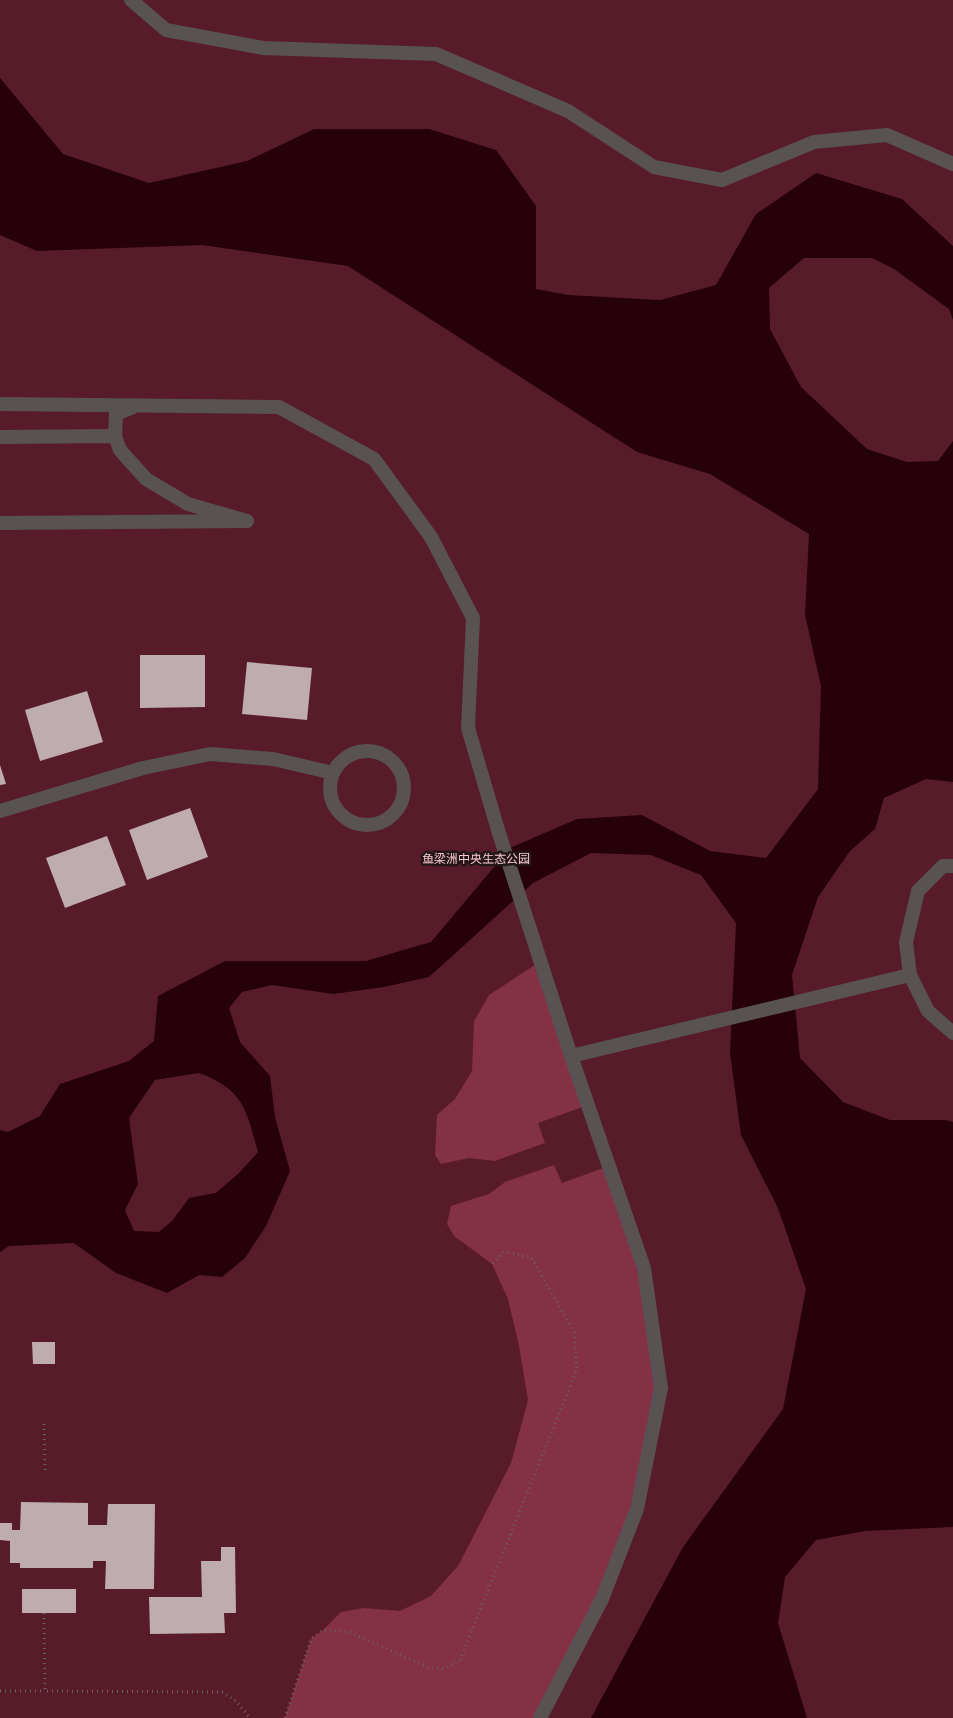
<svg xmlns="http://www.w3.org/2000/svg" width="953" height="1718" font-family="Quicksand,'Noto Sans SC',sans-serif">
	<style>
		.green { fill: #581b2a }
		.forest { fill: #853145 }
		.water { fill: #26000a; fill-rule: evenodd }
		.building { fill: #beacae }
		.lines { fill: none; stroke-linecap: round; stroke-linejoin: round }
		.path { stroke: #6c5f61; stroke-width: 3; stroke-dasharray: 1 4; stroke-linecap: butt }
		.service { stroke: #595253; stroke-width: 14 }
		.pedestrian { stroke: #595253; stroke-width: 14 }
		.labels { text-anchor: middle; stroke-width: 5; stroke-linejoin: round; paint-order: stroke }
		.park-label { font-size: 12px; fill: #f9c6cd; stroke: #231618 }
	</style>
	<rect width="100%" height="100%" fill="#2d1f21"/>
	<rect class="green" x="0" y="0" width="953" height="1718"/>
	<g class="forest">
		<polygon points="541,961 588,1105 538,1123 545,1143 495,1161 469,1158 441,1164 435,1155 437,1115 455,1099 472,1071 474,1021 489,995"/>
		<polygon points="554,1165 562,1183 609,1166 644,1268 661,1388 637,1509 602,1599 538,1718 285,1718 311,1639 323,1630 341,1612 364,1608 400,1611 431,1596 458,1566 511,1463 528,1400 519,1346 508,1299 492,1264 454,1236 447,1224 451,1206 489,1194 505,1182"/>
	</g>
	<path class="water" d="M0,78L63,154L149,183L247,161L314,129H429L496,150L536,206V289L568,295L660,300L716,285L756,214L816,173L902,199L953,246V320L949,309L894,269L872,258H804L769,288L770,329L801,387L867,449L907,462L938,461L953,441V782L926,779L884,798L875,829L850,851L818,897L792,975L800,1058L843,1102L890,1120H945L953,1122V1527L865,1531L816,1540L785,1577L778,1623L807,1718H591L683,1547L783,1409L806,1289L778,1208L741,1135L730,1053L736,923L701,875L651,855L591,853L533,883L429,977L384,987L333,994L272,985L242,992L229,1008L240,1042L270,1076L275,1117L290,1171L266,1226L245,1258L222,1277L199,1275L167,1293L116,1273L74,1243L9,1246L0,1252V1130L8,1132L40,1116L60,1084L129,1061L154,1041L158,996L225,961H366L431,942L510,848L577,819L642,815L710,851L766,858L818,789L821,686L805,615L809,534L710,474L637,452L348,266L202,245L37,251L0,235ZM199,1073C244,1090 246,1109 258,1152L239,1173L216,1193L189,1198L172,1221L159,1232L134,1231L125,1210L138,1184L129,1118L155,1080Z"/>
	<g class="building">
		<polygon points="140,655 205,655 205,707 140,708"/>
		<polygon points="247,662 312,668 307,720 242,714"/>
		<polygon points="87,691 103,742 40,761 25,710"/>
		<polygon points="0,765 6,784 0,785"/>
		<polygon points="190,808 208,857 147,880 129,830"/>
		<polygon points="107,836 126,885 65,908 46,858"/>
		<polygon points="32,1342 55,1342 55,1364 33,1364"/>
		<polygon points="21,1502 88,1503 88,1525 107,1525 108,1504 155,1504 154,1589 105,1589 106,1561 93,1561 93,1568 20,1568 20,1563 10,1563 10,1541 0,1540 0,1523 12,1523 12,1530 20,1530"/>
		<polygon points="221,1547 235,1547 236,1613 224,1613 225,1633 150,1634 149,1597 202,1597 201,1561 221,1561"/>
		<rect x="22" y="1589" width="54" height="24"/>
	</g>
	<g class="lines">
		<g class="path">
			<polyline points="44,1424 45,1470"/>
			<polyline points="44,1613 45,1691 222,1692 236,1701 250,1718"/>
			<polyline points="0,1691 45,1691"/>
			<polyline points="285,1718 311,1639 323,1630 349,1632 427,1667 444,1669 460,1660 577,1369 574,1332 531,1257 504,1252 492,1264"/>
		</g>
		<g class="service">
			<polyline points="131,0 166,30 263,48 436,54 568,111 654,167 722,180 814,142 887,135 953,164"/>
			<polyline points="0,404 279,407 374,459 431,537 473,618 468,728 498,830 571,1056 644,1268 661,1388 637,1509 602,1599 540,1718"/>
			<polyline points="115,436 116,414 133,407"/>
			<circle cx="367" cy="788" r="37"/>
			<polyline points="0,811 143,768 210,754 273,759 333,773"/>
			<polyline points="953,866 943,866 918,891 906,942 910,975 928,1011 953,1033"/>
			<polyline points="571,1056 910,975"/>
		</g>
		<polyline class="pedestrian" points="0,437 115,436 120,450 146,479 188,504 247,521 0,523"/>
	</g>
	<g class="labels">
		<g class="park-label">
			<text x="476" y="863">鱼梁洲中央生态公园</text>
		</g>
	</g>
</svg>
